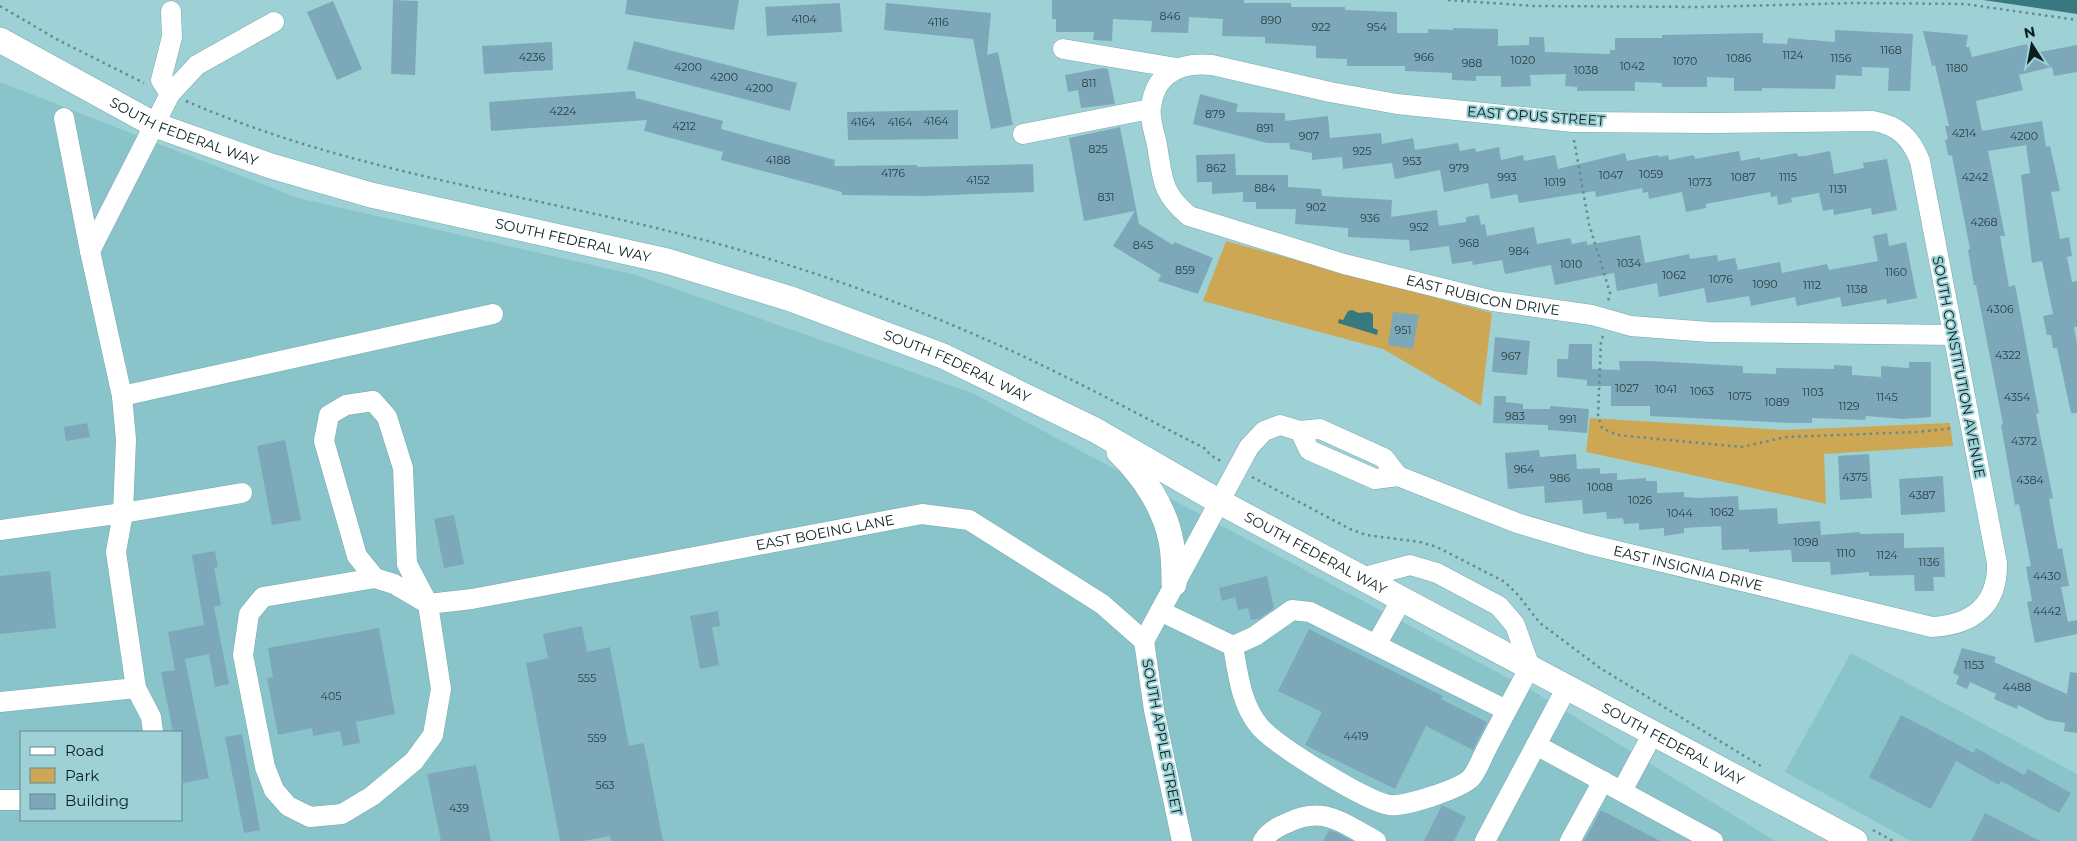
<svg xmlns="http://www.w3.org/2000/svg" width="2077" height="841" font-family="Montserrat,sans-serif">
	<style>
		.built { fill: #89c4cb; fill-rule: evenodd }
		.green { fill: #cea754 }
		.water { fill: #387980 }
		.building { fill: #7da8b9 }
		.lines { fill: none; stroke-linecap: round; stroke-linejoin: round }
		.minor-casing { stroke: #77a9ae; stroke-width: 21 }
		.major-casing { stroke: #77a9ae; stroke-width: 26 }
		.path { stroke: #648b8f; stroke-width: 2.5; stroke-dasharray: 2.5 4; stroke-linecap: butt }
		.minor { stroke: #fff; stroke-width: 20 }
		.major { stroke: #fff; stroke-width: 25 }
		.labels { text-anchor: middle; stroke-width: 4; stroke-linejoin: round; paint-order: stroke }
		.number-label { font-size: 11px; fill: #284147 }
		.street-label { font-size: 14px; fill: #0b1f21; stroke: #9ed1d6 }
	</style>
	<rect width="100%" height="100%" fill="#9ed1d6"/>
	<g class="built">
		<path d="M0,82L298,198L636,275L972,393L1538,694L1775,841H0ZM21,732H181V820H21Z"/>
		<polygon points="1851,653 2077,774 2077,841 1911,841 1785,772"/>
	</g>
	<g class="green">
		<polygon points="1226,241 1492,313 1481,406 1383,349 1203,301"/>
		<polygon points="1590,418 1784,430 1950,423 1953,446 1824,454 1826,504 1586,452"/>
	</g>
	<g class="water">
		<polygon points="1983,0 2077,0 2077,14"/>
		<polygon points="1352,310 1359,313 1369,312 1373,314 1373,328 1378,330 1377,335 1338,323 1339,319 1343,320 1348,311"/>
	</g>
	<g class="building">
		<polygon points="393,0 418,1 415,75 391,74"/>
		<polygon points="627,0 739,0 734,30 625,14"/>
		<polygon points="1052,0 1244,0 1244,3 1291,3 1291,7 1345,7 1345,10 1397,12 1397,33 1428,33 1428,29 1453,30 1453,28 1498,29 1498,46 1529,45 1529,37 1544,37 1545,52 1610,54 1610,50 1615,50 1615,38 1662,38 1662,35 1763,33 1763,43 1787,44 1788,38 1835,42 1835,30 1913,34 1910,91 1888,91 1889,68 1862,67 1862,76 1836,75 1835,89 1762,88 1762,91 1734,91 1734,78 1707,77 1707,87 1662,87 1662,83 1635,82 1635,91 1577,91 1577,87 1565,86 1566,74 1530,75 1531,86 1501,87 1501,76 1476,76 1476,81 1452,80 1452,73 1405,71 1405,66 1347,66 1347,59 1316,58 1316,46 1265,43 1265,37 1222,36 1223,19 1189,17 1188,33 1151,32 1152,21 1113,19 1112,41 1093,40 1094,32 1056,32 1056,19 1052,19"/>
		<polygon points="333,1 362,69 337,80 307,12"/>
		<polygon points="840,3 842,32 767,36 765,7"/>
		<polygon points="886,3 991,13 987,55 998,52 1013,125 991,129 973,39 884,30"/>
		<polygon points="1923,31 1968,35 1966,47 1969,47 1972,57 2027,44 2029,54 2077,45 2077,72 2054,76 2052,67 2019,75 2023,90 1976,101 1982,131 2042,121 2046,147 2050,146 2060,191 2051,192 2060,239 2069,237 2072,256 2067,257 2072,282 2077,281 2077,327 2074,327 2077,344 2077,413 2071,413 2057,348 2053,348 2051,335 2047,335 2043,316 2053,314 2042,261 2032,263 2021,175 2030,173 2026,145 1988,151 2005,236 2000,236 2009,287 2015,285 2039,413 2036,414 2053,498 2049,499 2058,549 2062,548 2069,586 2061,587 2068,622 2077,620 2077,634 2035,643 2027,602 2032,601 2026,567 2031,566 2019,504 2015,505 2013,493 2001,425 2003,424 1976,285 1974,285 1968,250 1970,249 1952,156 1948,155 1945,140 1948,139 1945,126 1949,126 1935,65 1932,66"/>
		<polygon points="634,41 797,83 790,111 627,69"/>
		<polygon points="552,42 553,70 484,74 482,46"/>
		<polygon points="1103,68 1108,69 1115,104 1081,108 1078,90 1068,92 1065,75"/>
		<polygon points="635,91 636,98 723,121 721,129 835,160 834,166 917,165 917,167 1033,164 1034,192 923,196 842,195 842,192 721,160 723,152 644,131 647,120 491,131 489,102"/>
		<polygon points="1200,94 1238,104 1236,112 1285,113 1285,121 1328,116 1330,138 1381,133 1382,144 1413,138 1415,150 1458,143 1460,151 1475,148 1476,152 1499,147 1501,160 1523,155 1524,161 1555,155 1558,169 1625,153 1627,161 1658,155 1659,157 1668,155 1669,160 1694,155 1695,159 1739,151 1741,161 1760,157 1760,160 1797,153 1798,156 1805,156 1830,151 1834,174 1864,168 1863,163 1887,159 1897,210 1872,215 1871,208 1834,215 1833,209 1823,211 1819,193 1791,198 1792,202 1778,205 1777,196 1771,197 1770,192 1706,204 1706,208 1686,212 1682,192 1649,199 1648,192 1643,193 1642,188 1596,197 1595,191 1519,203 1517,194 1491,199 1488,183 1444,192 1440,170 1395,179 1392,163 1343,169 1342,157 1312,160 1312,153 1290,149 1289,143 1267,143 1193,124"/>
		<polygon points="958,110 958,139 848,140 847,112"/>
		<polygon points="1120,127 1139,224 1173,245 1174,242 1213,258 1198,294 1158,281 1161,275 1113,246 1135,211 1084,221 1069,138"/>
		<polygon points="1235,154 1236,175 1288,175 1288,187 1321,189 1322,196 1392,200 1391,217 1437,210 1439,226 1466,222 1466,217 1479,215 1481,225 1485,224 1487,236 1534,227 1537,244 1570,238 1572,244 1587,241 1587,245 1640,235 1645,263 1689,254 1690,259 1717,255 1718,261 1735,258 1738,270 1780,262 1782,273 1827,264 1829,270 1878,261 1873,236 1887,233 1889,246 1906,242 1917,298 1887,304 1886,299 1842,307 1840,297 1797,306 1795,297 1751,306 1749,296 1707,303 1704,288 1659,297 1657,283 1617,291 1614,273 1555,285 1551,265 1505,274 1502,260 1473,265 1472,261 1452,264 1449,246 1410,251 1409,240 1348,237 1348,228 1295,224 1296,209 1256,209 1256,202 1243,202 1243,192 1212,194 1212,182 1197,182 1196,155"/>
		<polygon points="1393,312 1419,315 1413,349 1388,345"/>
		<polygon points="1495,337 1530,341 1527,375 1492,372"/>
		<polygon points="1569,344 1592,344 1592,369 1620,370 1619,361 1649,361 1743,366 1743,373 1776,374 1776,368 1834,369 1834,365 1852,366 1852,375 1881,377 1881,366 1909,368 1909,362 1931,362 1931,417 1903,419 1866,416 1865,420 1812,418 1812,423 1792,423 1650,416 1650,406 1611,406 1611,386 1587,386 1587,380 1557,377 1557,359 1568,359"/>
		<polygon points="1494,396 1506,396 1506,402 1523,404 1523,409 1550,409 1550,406 1589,409 1587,433 1548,430 1548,425 1493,423"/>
		<polygon points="87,423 90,437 66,441 64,427"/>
		<polygon points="285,440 301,520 272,525 257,446"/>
		<polygon points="1539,450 1540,457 1576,454 1577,469 1600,468 1600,474 1617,473 1617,480 1646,478 1646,481 1657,481 1657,493 1684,492 1684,497 1697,498 1738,496 1739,510 1777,508 1778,524 1820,521 1821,535 1860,532 1860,534 1904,533 1904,548 1944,547 1945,577 1933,577 1934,591 1915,591 1914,575 1869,576 1869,572 1831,575 1830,562 1792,562 1791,550 1749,552 1749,549 1722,550 1721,526 1684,528 1684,533 1664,536 1664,528 1639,530 1639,523 1624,524 1623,518 1607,519 1606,512 1583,514 1582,500 1545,503 1544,486 1508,489 1505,453"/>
		<polygon points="1869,454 1872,498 1840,500 1838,456"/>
		<polygon points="1943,476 1945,512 1901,515 1899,479"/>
		<polygon points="454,515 464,564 444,568 434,519"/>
		<polygon points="215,551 218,567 214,568 221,605 214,607 229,684 215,687 209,654 185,659 209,778 183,783 181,732 173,732 161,672 175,670 168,632 204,625 192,555"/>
		<polygon points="50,571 56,628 0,634 0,576"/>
		<polygon points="1267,576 1274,608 1259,619 1251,620 1248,608 1238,610 1235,597 1222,601 1219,588"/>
		<polygon points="718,611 720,626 712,627 719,665 700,669 690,616"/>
		<polygon points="582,626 587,652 610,647 629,746 644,743 663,841 611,841 610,836 583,841 560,841 526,663 548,658 543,634"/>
		<polygon points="379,628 395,714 356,722 360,743 343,746 340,731 313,736 312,728 278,735 267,678 273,677 268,648"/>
		<polygon points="1309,629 1443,696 1441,699 1487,722 1473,750 1426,726 1395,789 1305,745 1322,712 1278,691"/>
		<polygon points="1962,648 1996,657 1994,662 2067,694 2070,672 2077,673 2077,733 2064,731 2065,723 2047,720 2018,705 2017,709 1994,699 1996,694 1970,682 1967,689 1956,684 1959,676 1953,673"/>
		<polygon points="1901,715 1974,753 1976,748 2024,775 2028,769 2071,793 2059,813 2001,781 1999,785 1956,761 1931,809 1869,777"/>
		<polygon points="242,734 260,830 244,833 225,737"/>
		<polygon points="476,765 491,841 441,841 427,774"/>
		<polygon points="1442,805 1466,817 1454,841 1424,841"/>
		<polygon points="1601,810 1660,841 1584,841"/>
		<polygon points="1985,813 2040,841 1971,841"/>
		<polygon points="1329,830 1338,833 1352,841 1323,841"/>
	</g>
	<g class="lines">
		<g class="minor-casing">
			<g id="minor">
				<polyline points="171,11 172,37 161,80 170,94 197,65 274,22"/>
				<polyline points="1063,49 1177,68"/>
				<polyline points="170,94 90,251 122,396 493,314"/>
				<polyline points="64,118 90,251"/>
				<polyline points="1023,134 1150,109"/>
				<polyline points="122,396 126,440 123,513 242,493"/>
				<path id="s1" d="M1398,476L1517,523L1588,544L1932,627C1972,625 1998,606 1997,563L1920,161C1911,138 1898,125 1873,121L1711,123L1573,122L1397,104L1330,92L1212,65C1180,62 1155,73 1151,107C1149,119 1155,134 1157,145C1163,179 1161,193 1189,216L1344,264L1493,301L1592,315L1631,326L1709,332L1953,335"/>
				<polyline points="0,530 123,513 116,552 136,688 0,702"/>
				<path id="s2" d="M375,578L357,556L324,441L329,415L346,405L373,401L387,417L403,468L407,564L428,604L441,689L433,735L414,761L372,796L342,814L310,817L288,806L274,790L265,767L243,655L249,614L263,597L375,578L394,584L428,604L472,599L922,514L969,520L1102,604L1144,641"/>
				<polyline points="1160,611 1233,646 1255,636 1292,610 1310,612 1506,710"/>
				<polyline points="1376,645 1402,599"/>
				<path d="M1233,646C1238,674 1241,705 1260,727C1278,747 1364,800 1389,805C1405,807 1460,789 1471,778C1478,770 1482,757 1487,748C1501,721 1515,694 1530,667L1515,625L1499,606L1437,573L1410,565L1361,578"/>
				<polyline points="136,688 151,717 153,732"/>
				<polyline points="1536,745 1713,841"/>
				<polyline points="1622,791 1653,733"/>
				<polyline points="0,800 21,800"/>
				<polyline points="1182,841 1154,710 1144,641 1249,447 1264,431 1280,425 1300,431 1320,429 1384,458 1398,476 1375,479 1309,450 1300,431"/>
				<path d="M1263,841C1268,832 1277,827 1287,823C1325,805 1342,823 1376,841"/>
				<polyline points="1485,841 1567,687"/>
				<polyline points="1570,841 1603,781"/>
			</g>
		</g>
		<g class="major-casing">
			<g id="major">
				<path id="s3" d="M0,40L155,125L271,166L371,195L667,261L791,299L943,356L1095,430L1218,501L1855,841"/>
				<path d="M1119,452C1143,475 1165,508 1171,541C1174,555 1174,570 1174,584"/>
			</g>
		</g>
		<g class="path">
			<polyline points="1448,0 1534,6 1701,7 1855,3 1965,4 2077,20"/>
			<polyline points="0,6 58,40 144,83"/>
			<path d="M186,101C358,176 546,196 726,246C813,271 904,303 987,340C1061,372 1133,412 1206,449L1210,455L1221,461"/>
			<polyline points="1574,140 1589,224 1610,293 1608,302"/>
			<polyline points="1603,336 1601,341 1598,416 1602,428 1617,435 1741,447 1786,437 1918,432 1954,428"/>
			<polyline points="1252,477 1350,529 1366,535 1420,542 1437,547 1505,582 1518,595 1540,623 1600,668 1764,768"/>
			<polyline points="1873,830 1893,841"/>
		</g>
		<use href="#minor" class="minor"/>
		<use href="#major" class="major"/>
	</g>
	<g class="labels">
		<g class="number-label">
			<text x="1170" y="20">846</text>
			<text x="804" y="23">4104</text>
			<text x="1271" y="24">890</text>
			<text x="938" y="26">4116</text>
			<text x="1321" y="31">922</text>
			<text x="1377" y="31">954</text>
			<text x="1891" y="54">1168</text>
			<text x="1793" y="59">1124</text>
			<text x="532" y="61">4236</text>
			<text x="1424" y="61">966</text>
			<text x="1739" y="62">1086</text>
			<text x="1841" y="62">1156</text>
			<text x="1523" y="64">1020</text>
			<text x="1685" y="65">1070</text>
			<text x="1472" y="67">988</text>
			<text x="1632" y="70">1042</text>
			<text x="688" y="71">4200</text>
			<text x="1957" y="72">1180</text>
			<text x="1586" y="74">1038</text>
			<text x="724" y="81">4200</text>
			<text x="1089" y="87">811</text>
			<text x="759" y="92">4200</text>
			<text x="563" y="115">4224</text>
			<text x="1215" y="118">879</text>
			<text x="936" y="125">4164</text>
			<text x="863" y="126">4164</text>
			<text x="900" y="126">4164</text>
			<text x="684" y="130">4212</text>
			<text x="1265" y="132">891</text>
			<text x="1964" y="137">4214</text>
			<text x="1309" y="140">907</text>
			<text x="2024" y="140">4200</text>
			<text x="1098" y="153">825</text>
			<text x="1362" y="155">925</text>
			<text x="778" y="164">4188</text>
			<text x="1412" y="165">953</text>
			<text x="1216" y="172">862</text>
			<text x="1459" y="172">979</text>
			<text x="893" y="177">4176</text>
			<text x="1651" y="178">1059</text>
			<text x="1611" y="179">1047</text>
			<text x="1507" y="181">993</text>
			<text x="1743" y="181">1087</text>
			<text x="1788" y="181">1115</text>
			<text x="1975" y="181">4242</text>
			<text x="978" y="184">4152</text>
			<text x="1555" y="186">1019</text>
			<text x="1700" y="186">1073</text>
			<text x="1265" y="192">884</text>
			<text x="1838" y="193">1131</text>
			<text x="1106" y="201">831</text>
			<text x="1316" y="211">902</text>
			<text x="1370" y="222">936</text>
			<text x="1984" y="226">4268</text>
			<text x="1419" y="231">952</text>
			<text x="1469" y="247">968</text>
			<text x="1143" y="249">845</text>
			<text x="1519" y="255">984</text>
			<text x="1629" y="267">1034</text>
			<text x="1571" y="268">1010</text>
			<text x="1185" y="274">859</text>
			<text x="1896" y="276">1160</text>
			<text x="1674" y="279">1062</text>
			<text x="1721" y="283">1076</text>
			<text x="1765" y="288">1090</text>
			<text x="1812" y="289">1112</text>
			<text x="1857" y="293">1138</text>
			<text x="2000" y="313">4306</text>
			<text x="1403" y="334">951</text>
			<text x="2008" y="359">4322</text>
			<text x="1511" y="360">967</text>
			<text x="1627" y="392">1027</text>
			<text x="1666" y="393">1041</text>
			<text x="1702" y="395">1063</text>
			<text x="1813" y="396">1103</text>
			<text x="1740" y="400">1075</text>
			<text x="1887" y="401">1145</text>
			<text x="2017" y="401">4354</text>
			<text x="1777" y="406">1089</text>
			<text x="1849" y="410">1129</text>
			<text x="1515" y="420">983</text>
			<text x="1568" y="423">991</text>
			<text x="2024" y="445">4372</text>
			<text x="1524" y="473">964</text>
			<text x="1855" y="481">4375</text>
			<text x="1560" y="482">986</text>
			<text x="2030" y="484">4384</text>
			<text x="1600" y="491">1008</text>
			<text x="1922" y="499">4387</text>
			<text x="1640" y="504">1026</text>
			<text x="1722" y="516">1062</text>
			<text x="1680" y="517">1044</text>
			<text x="1806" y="546">1098</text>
			<text x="1846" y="557">1110</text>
			<text x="1887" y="559">1124</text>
			<text x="1929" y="566">1136</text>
			<text x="2047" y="580">4430</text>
			<text x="2047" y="615">4442</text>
			<text x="1974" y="669">1153</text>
			<text x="587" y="682">555</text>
			<text x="2017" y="691">4488</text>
			<text x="331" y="700">405</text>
			<text x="1356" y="740">4419</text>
			<text x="597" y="742">559</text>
			<text x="605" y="789">563</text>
			<text x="459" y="812">439</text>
		</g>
		<g class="street-label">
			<text transform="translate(1536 116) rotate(4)" y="5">EAST OPUS STREET</text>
			<text dy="5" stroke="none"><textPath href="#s3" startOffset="206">SOUTH FEDERAL WAY</textPath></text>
			<text dy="5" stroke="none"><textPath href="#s3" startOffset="611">SOUTH FEDERAL WAY</textPath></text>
			<text dy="5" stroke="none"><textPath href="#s1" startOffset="2308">EAST RUBICON DRIVE</textPath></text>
			<text dy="5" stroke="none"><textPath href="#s3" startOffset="1016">SOUTH FEDERAL WAY</textPath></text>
			<text transform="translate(1959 367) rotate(79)" y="5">SOUTH CONSTITUTION AVENUE</text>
			<text dy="5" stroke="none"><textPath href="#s2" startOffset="1549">EAST BOEING LANE</textPath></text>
			<text dy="5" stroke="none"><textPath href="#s3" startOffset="1421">SOUTH FEDERAL WAY</textPath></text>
			<text dy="5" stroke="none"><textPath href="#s1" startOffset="305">EAST INSIGNIA DRIVE</textPath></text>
			<text transform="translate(1162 737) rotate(79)" y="5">SOUTH APPLE STREET</text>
			<text dy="5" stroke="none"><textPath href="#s3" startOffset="1826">SOUTH FEDERAL WAY</textPath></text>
		</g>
	</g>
	<rect x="20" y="731" width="162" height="90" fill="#9ed1d6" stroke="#638a8e"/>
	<rect x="30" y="747" width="25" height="8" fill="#ffffff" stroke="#638a8e"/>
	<text x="65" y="756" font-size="15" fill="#0b1f21">Road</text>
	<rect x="30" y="768" width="25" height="15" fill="#cea754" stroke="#638a8e"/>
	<text x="65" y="781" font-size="15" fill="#0b1f21">Park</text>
	<rect x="30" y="794" width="25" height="15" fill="#7da8b9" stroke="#638a8e"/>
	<text x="65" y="806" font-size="15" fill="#0b1f21">Building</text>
	<g transform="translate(2032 45) rotate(349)" stroke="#9ed1d6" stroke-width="4" paint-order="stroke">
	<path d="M0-4L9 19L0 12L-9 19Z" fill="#0b1f21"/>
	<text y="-8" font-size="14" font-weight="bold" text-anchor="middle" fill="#0b1f21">N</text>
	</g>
</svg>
